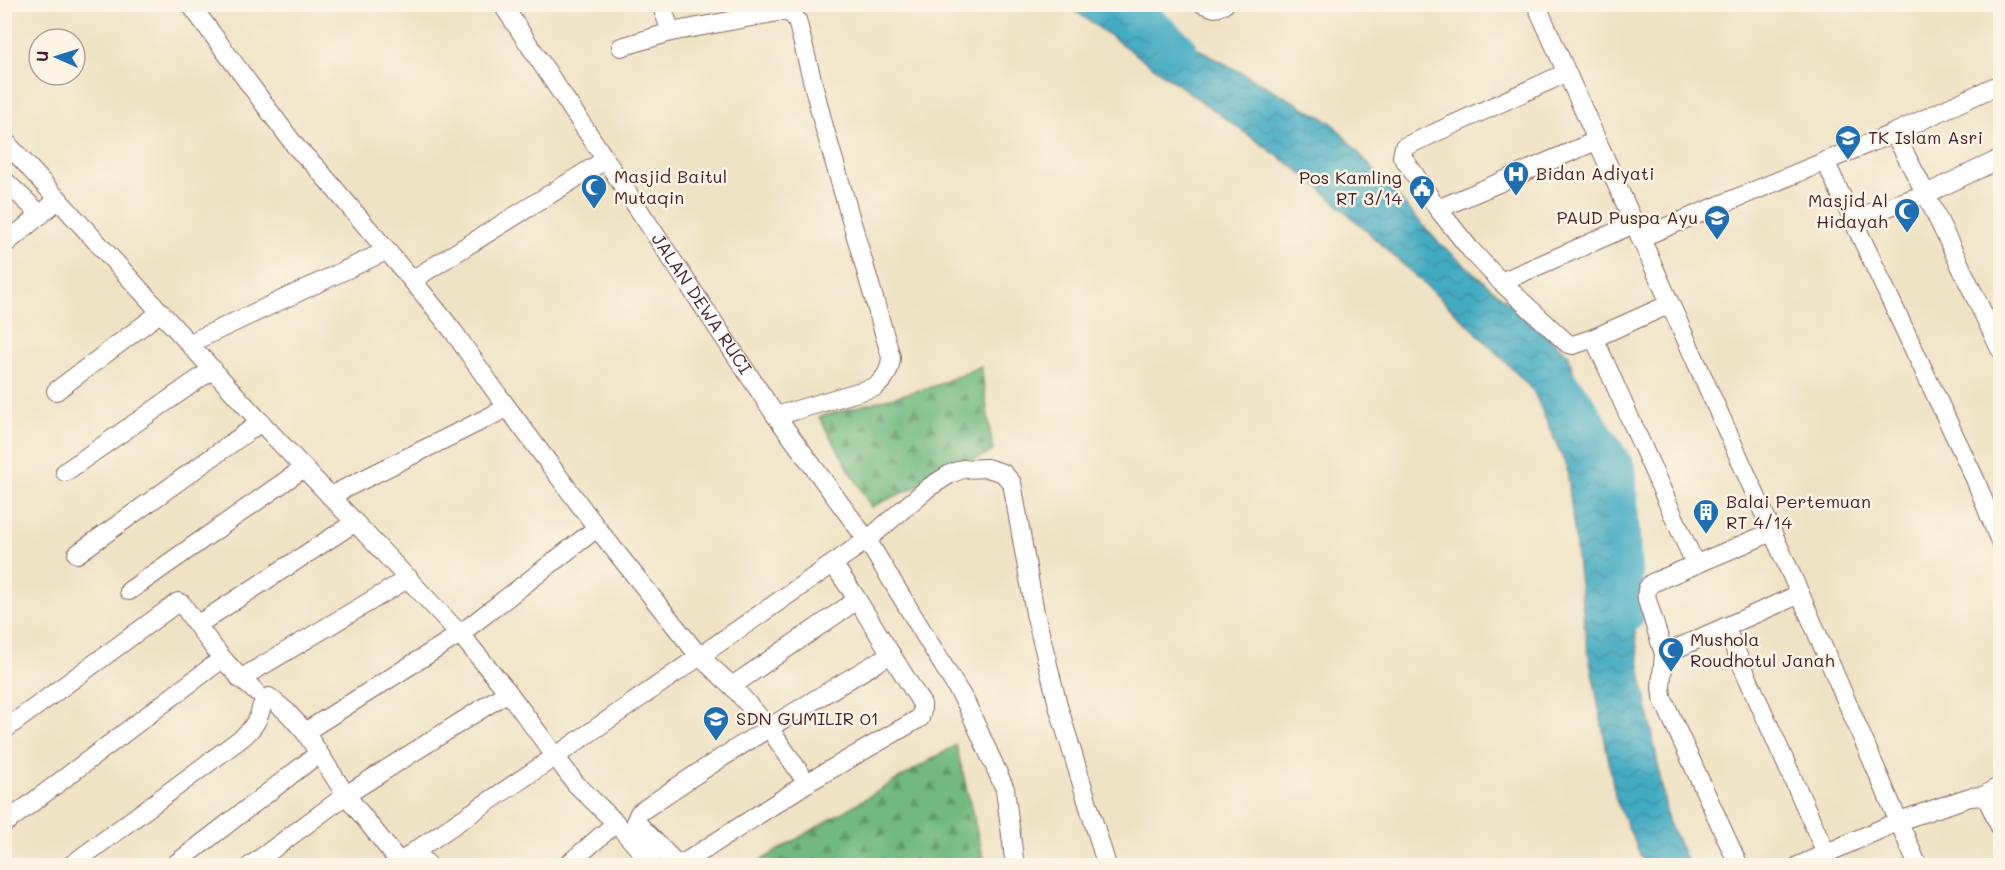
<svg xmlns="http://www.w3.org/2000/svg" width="2005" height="870" font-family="Mali,sans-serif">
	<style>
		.forest { fill: url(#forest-firs); stroke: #5e6c56; stroke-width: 1.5 }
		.water { fill: url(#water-waves); stroke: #466576; stroke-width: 1.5 }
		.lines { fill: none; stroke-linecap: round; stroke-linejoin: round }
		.river { stroke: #43abc2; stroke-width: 32 }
		.minor-casing { stroke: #846461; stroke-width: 20 }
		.minor { stroke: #fff; stroke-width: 18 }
		.labels { text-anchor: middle; stroke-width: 5; stroke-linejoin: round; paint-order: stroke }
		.poi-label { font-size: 18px; fill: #4a1f2b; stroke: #fcf5e5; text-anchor: start }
		.street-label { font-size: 18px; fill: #4a1f2b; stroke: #fcf5e5 }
	</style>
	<defs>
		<pattern id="forest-firs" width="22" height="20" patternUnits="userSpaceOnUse" patternTransform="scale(1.5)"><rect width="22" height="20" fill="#71b980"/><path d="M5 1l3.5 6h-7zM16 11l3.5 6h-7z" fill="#5f9669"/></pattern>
		<pattern id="water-waves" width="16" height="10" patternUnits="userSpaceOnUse" patternTransform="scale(1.5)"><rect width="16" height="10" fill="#43abc2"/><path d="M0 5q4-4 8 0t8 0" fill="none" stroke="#3a8b9e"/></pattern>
	</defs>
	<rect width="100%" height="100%" fill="#fcf5e5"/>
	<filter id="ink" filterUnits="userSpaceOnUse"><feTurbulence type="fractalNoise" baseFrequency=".0167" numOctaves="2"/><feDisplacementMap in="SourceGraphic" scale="12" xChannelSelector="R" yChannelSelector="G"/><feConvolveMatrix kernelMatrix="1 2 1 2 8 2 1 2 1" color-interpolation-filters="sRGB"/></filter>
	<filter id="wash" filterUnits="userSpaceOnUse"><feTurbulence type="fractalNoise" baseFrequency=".008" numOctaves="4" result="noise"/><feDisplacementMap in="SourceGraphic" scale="24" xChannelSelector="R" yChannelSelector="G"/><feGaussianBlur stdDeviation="1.35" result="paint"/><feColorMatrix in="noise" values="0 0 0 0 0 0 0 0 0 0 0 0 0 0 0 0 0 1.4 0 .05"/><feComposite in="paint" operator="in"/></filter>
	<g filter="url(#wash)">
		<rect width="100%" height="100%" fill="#efe3c5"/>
		<g class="forest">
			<polygon points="981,366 993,451 871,507 819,417 935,386"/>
			<polygon points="956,745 985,865 753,865"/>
		</g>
		<polygon class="water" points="1067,5 1124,5 1138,16 1331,122 1437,241 1568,354 1620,524 1638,655 1668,821 1689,865 1645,865 1616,800 1586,639 1567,468 1533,390 1470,326 1310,179"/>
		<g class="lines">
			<g class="river">
				<polyline points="1130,4 1181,49"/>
				<polyline points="1562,383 1578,403 1620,470 1629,615"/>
			</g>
		</g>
	</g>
	<g filter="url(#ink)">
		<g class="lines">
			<g class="minor-casing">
				<g id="minor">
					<polyline points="190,4 296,147 317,168 426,297 453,331 498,395 597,528 699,656 732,686 769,728 807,783"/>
					<path id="s1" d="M502,4L776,416L867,540L966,703L1005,789L1015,866"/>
					<path d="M661,4L671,32L778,12C787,11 792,13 797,20L823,123L891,357C890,370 886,378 875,387L776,416"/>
					<polyline points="1203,4 1215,8 1225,4"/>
					<polyline points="1536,4 1800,594 1918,866"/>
					<polyline points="621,47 671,32"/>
					<polyline points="1566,73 1404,147 1402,156 1438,209 1596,141"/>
					<polyline points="1894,133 1926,194 2000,349"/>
					<polyline points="4,140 253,414 460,634 508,692 575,783 616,823 654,866"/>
					<polyline points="1825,161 1975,479 2000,542"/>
					<polyline points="4,180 41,215"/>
					<polyline points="1438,209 1470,249 1501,282 1634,224"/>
					<polyline points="1853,219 1926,194 2000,159"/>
					<polyline points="1640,238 1894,133 2000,84"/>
					<polyline points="4,245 59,199"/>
					<polyline points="412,280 605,160"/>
					<polyline points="1501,282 1568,344 1573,345 1594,338"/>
					<polyline points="1670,304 1594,338 1695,564"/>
					<polyline points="190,343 386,251"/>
					<polyline points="56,391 161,312"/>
					<polyline points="65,472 213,369"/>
					<polyline points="330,496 507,408"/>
					<polyline points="77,554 261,422"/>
					<polyline points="129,591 304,468"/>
					<polyline points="197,625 354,523"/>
					<polyline points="1725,627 1826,853"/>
					<polyline points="1664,654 1800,594"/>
					<polyline points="240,679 409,578"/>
					<polyline points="732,686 857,600"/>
					<polyline points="269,697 287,712 305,732 346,795 400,863"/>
					<path d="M4,730L178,602L182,604C204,635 225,666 255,691"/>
					<polyline points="305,732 460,634 597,528"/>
					<polyline points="1983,796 2000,786"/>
					<polyline points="4,824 222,659"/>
					<polyline points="415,851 429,866"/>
					<path d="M674,861L637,823L636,820L639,813C720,756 806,705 891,654"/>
					<path d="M70,866L243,737C254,727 259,719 262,705"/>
					<polyline points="173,866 318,754"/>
					<polyline points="250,866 346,795 508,692"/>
					<polyline points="396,866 415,851 556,756 867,540 928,488 950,474 963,469 987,468 1003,473 1012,483 1035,613 1059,709 1107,866"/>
					<polyline points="566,866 616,823"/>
					<polyline points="668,866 674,861 680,863 687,861 807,783 920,718 922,710 922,704 853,593 833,564"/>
					<path d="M1739,866L1662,697L1661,686L1664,654L1647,600C1646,593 1646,588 1652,583L1772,532"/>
					<polyline points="1798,866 1899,821 1970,797 1983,796 1989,803 2000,827"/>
				</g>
			</g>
			<use href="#minor" class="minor"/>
		</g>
	</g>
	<defs>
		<g id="school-pin" transform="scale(1.35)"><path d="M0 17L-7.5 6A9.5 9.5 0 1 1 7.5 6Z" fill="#1f6fb2" stroke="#fcf5e5"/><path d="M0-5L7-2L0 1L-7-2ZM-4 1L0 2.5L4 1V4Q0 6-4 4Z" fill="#fff"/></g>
		<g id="hospital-pin" transform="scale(1.35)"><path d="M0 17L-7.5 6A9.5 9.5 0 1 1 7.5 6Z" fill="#1f6fb2" stroke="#fcf5e5"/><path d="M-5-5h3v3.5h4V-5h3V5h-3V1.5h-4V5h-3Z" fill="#fff"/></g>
		<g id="mosque-pin" transform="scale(1.35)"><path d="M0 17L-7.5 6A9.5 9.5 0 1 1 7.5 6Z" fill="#1f6fb2" stroke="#fcf5e5"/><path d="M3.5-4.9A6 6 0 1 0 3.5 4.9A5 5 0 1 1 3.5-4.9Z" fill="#fff"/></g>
		<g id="civic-pin" transform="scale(1.35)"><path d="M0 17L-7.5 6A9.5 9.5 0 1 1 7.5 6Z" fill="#1f6fb2" stroke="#fcf5e5"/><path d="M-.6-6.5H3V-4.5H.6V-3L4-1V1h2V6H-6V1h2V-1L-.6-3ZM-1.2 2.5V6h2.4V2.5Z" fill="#fff"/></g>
		<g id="building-pin" transform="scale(1.35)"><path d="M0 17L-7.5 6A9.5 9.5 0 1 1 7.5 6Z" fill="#1f6fb2" stroke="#fcf5e5"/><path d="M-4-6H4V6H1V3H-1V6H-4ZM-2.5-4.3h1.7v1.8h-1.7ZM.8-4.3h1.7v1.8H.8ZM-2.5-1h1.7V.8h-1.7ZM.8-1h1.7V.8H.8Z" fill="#fff"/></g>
	</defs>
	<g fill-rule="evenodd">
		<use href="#school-pin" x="1848" y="138"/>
		<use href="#hospital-pin" x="1516" y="174"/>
		<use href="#mosque-pin" x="594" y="187"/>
		<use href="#civic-pin" x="1422" y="188"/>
		<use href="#mosque-pin" x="1907" y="211"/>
		<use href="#school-pin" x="1717" y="218"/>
		<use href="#building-pin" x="1706" y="512"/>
		<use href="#mosque-pin" x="1671" y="650"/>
		<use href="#school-pin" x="716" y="719"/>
	</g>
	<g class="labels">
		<g class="poi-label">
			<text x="1868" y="144">TK Islam Asri</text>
			<text x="1536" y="180">Bidan Adiyati</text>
			<text x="614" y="183">Masjid Baitul<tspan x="614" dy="21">Mutaqin</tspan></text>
			<text x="1402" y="184" text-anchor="end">Pos Kamling<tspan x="1402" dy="21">RT 3/14</tspan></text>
			<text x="1888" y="207" text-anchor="end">Masjid Al<tspan x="1888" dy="21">Hidayah</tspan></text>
			<text x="1698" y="224" text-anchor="end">PAUD Puspa Ayu</text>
			<text x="1726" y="508">Balai Pertemuan<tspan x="1726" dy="21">RT 4/14</tspan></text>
			<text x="1690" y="646">Mushola<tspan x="1690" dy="21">Roudhotul Janah</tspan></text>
			<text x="736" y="725">SDN GUMILIR 01</text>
		</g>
		<g class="street-label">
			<text dy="6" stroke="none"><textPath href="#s1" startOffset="360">JALAN DEWA RUCI</textPath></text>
		</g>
	</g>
	<rect width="2005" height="870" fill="none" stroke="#fcf5e5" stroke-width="24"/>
	<g transform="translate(57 57) rotate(273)"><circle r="28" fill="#fcf5e5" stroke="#b59f9b" stroke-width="1.5"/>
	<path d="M0-4.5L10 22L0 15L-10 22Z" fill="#1f6fb2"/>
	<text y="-9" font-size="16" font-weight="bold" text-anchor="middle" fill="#4a1f2b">U</text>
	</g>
</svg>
